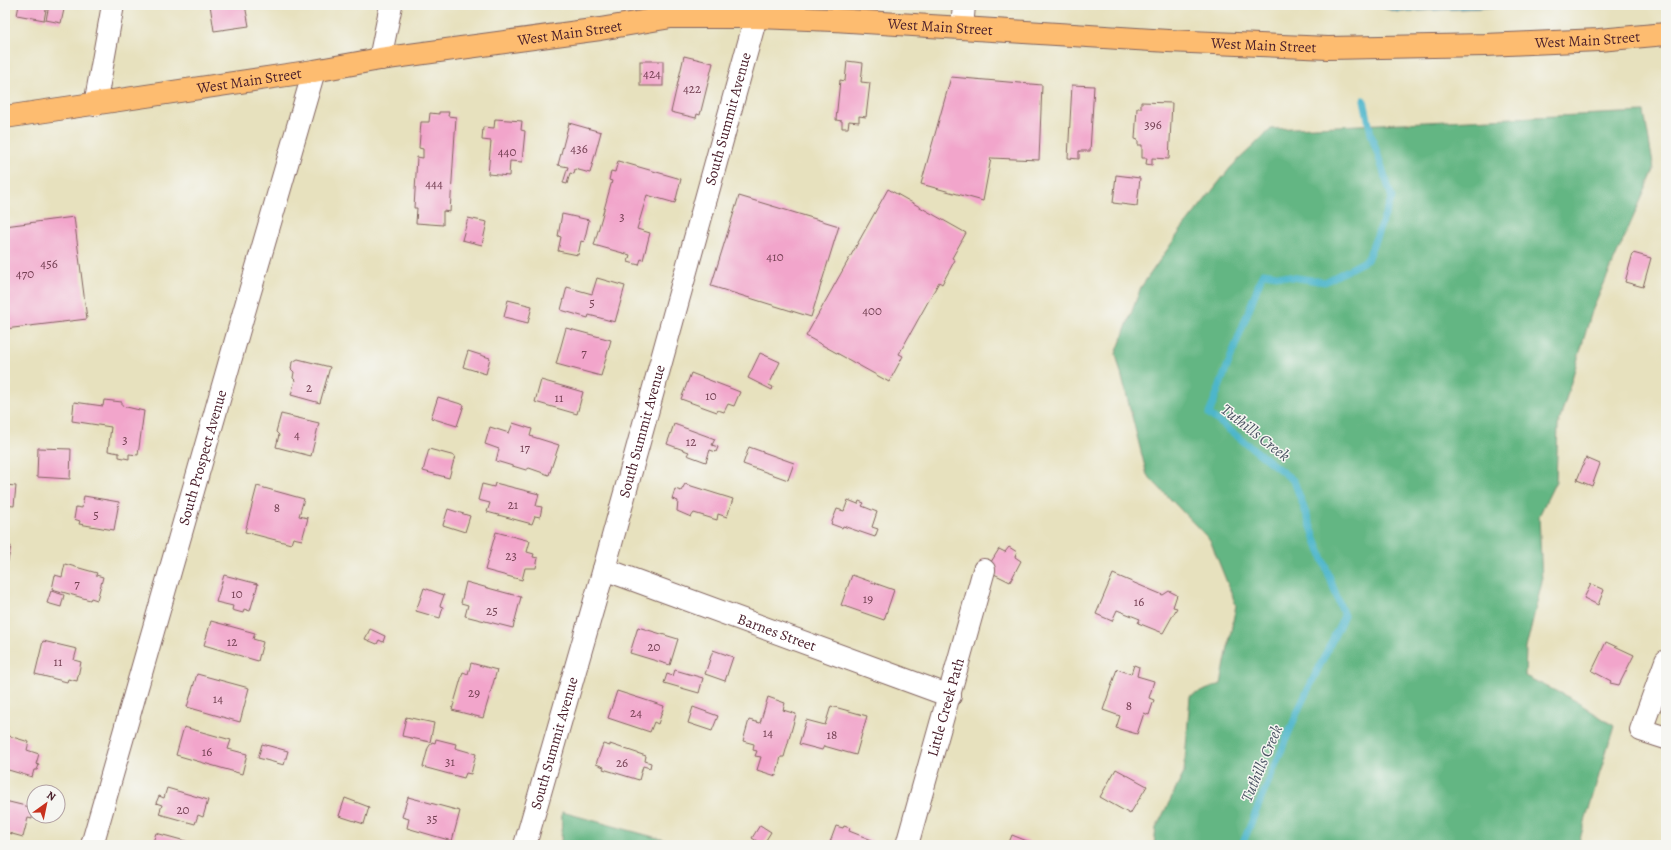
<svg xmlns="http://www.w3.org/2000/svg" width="1671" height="850" font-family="Alegreya,serif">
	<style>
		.forest { fill: #63b683; stroke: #566a57 }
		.water { fill: #4db6cb; stroke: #4c6a7b }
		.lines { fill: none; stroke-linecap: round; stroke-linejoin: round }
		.stream { stroke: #4db6cb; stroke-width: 7 }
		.building { fill: #f2a5cb }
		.minor-casing { stroke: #81635e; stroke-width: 24 }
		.primary-casing { stroke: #81635e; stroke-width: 24 }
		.minor { stroke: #fff; stroke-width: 22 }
		.primary { stroke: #fdbc70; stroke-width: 22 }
		.labels { text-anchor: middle; stroke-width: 3; stroke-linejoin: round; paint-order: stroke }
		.number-label { font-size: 13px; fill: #744053 }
		.street-label { font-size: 15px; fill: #4a1f2b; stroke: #f6f6f2 }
		.water-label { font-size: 16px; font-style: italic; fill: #4b5463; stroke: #f6f6f2 }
	</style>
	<rect width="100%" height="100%" fill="#f6f6f2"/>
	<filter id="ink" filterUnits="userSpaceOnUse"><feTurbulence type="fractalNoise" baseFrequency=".025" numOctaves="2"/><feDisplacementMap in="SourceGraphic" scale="8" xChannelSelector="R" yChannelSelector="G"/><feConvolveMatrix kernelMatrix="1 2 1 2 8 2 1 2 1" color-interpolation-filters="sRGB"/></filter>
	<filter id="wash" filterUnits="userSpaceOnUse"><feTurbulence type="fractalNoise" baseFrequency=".012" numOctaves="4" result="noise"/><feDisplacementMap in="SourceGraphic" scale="16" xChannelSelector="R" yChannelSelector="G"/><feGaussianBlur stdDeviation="0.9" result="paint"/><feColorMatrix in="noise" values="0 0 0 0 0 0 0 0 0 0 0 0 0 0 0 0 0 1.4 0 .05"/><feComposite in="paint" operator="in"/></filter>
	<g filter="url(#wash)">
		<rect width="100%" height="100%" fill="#e7e1be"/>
		<g class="forest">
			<polygon points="1644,112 1654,170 1592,311 1558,426 1556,481 1539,516 1542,582 1526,648 1525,676 1574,700 1614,726 1578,845 1154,845 1156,828 1184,773 1190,696 1221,684 1236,605 1210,540 1147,475 1116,354 1141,287 1181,230 1231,167 1271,129"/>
			<polygon points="562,812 683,845 561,845"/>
		</g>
		<polygon class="water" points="1372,5 1539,5 1398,12"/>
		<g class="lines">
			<polyline class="stream" points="1242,845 1300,706 1344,616 1294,481 1209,414 1263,273 1325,282 1367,260 1392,198 1371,134 1364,100"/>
		</g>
		<g id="blocks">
			<g class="building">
				<polygon points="19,5 47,5 44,20 17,15"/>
				<polygon points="49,5 65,5 61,23 46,20"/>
				<polygon points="210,5 245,5 249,26 214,31"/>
				<polygon points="684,56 713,63 700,115 697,114 696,118 671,112"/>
				<rect x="640" y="61" width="23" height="25"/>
				<polygon points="847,61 863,63 861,82 870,83 866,117 859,116 859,122 849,121 848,128 842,128 842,121 836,120 840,80 845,81"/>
				<polygon points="951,77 1042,85 1039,160 991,158 983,201 921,184"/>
				<polygon points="1072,85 1094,86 1090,151 1079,151 1079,159 1068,158"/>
				<polygon points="1141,102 1172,103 1169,159 1152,158 1152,165 1146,164 1147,158 1142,158 1142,145 1138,145 1138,140 1135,139 1137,108 1141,108"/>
				<polygon points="439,112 449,112 448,116 456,117 450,212 443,211 443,225 416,223 417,208 414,208 417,157 423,158 423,149 419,148 421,122 429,122 430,113 439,114"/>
				<polygon points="495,119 522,121 521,130 525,131 522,162 510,161 509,176 488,174 491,141 482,140 483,127 494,128"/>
				<polygon points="569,123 601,132 590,173 575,169 574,174 570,173 567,184 563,183 568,167 558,165"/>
				<polygon points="618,161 681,179 675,203 647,195 637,229 650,233 643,260 641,259 639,265 628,262 630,255 594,245 612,181 609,180 611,171 615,172"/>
				<polygon points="1116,175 1140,178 1137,206 1113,203"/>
				<polygon points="888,189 966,233 952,258 955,260 942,284 939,282 899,354 903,356 889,382 806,336"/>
				<polygon points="739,196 839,226 811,317 711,286"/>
				<polygon points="562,214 589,220 584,242 581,241 578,255 558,251 561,237 558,236"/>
				<polygon points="74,217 87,319 5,329 5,226"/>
				<polygon points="468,218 487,222 482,245 462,240"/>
				<polygon points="1633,253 1651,258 1643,287 1625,282"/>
				<polygon points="597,278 625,286 615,322 589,315 588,318 561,310 567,287 592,294"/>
				<polygon points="508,300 532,306 528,323 504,317"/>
				<polygon points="566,328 611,340 601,376 556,364"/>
				<polygon points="468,351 490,358 486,374 463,367"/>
				<polygon points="760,353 780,362 769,385 773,387 772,390 748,378"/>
				<polygon points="298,359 330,367 320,403 291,395 295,380 293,378 294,372 291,369 292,362"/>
				<polygon points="691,373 740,392 734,406 728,404 724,412 718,410 717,412 681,399"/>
				<polygon points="541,380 583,392 577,414 535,402"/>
				<polygon points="438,397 464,405 457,426 431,418"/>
				<polygon points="104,400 122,402 122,406 144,411 138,455 129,454 129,459 119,457 119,453 108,451 111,427 72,421 74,402 103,406"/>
				<polygon points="281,414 319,423 311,456 276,447 279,435 276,432"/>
				<polygon points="513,423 532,429 530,436 559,445 549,475 529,468 526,470 496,461 499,449 485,444 490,427 509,433"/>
				<polygon points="674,424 715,439 712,445 718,447 716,452 710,450 706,462 687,455 689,452 667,444"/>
				<polygon points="749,447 794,463 788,480 743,464"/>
				<polygon points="38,448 71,449 70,479 37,477"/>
				<polygon points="429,449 455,456 449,478 423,471"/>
				<polygon points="1586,458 1600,464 1592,486 1577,480"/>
				<polygon points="495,483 539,494 536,506 542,507 540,517 535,516 532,524 487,512 490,503 478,500 482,484 494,487"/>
				<polygon points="685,484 733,499 727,517 718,514 717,520 694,513 691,517 677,511 678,501 672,499 675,489 681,491"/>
				<polygon points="5,485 16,486 14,506 5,505"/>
				<polygon points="257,486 304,499 299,516 308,518 302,540 293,538 291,544 245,532"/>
				<polygon points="84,496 119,502 114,530 79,524 80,521 74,519 76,507 82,508"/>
				<polygon points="848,500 858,504 859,501 864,503 862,506 877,512 872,527 878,529 875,537 843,526 842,528 831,524 837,509 844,511"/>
				<polygon points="448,509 470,516 465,532 443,525"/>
				<polygon points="496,532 530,541 527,552 534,554 533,557 538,558 536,568 525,568 522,580 485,570"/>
				<polygon points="5,545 11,546 6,570 5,570"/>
				<polygon points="1009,547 1017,552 1015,557 1021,561 1010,582 992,573 981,563 983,559 991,562 999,549 1005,552"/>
				<polygon points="65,564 97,573 96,575 103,577 97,600 91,598 90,600 52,589 55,575 62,577"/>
				<polygon points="1113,574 1163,595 1169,591 1177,595 1173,607 1177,608 1163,633 1138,623 1140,619 1117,610 1112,621 1096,614"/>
				<polygon points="224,575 258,584 250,611 244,609 243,613 232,610 233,606 216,602"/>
				<polygon points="852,575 894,590 884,620 841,605"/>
				<polygon points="466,582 521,597 513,628 465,616 468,605 461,603"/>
				<polygon points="1591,584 1604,590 1598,605 1584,598"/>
				<polygon points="424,588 444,595 440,606 443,607 440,618 416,611"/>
				<polygon points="51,591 64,595 61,607 47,603"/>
				<polygon points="211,621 255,633 253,639 263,642 258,661 204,645"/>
				<polygon points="638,627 678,639 670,665 630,653"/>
				<polygon points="370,629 385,636 383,642 379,640 377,644 365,639"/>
				<polygon points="43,641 77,649 74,660 81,662 77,681 68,679 67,682 35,674"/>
				<polygon points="1606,642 1634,655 1619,685 1610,683 1611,681 1592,671"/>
				<polygon points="713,650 733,657 725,681 705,674"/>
				<polygon points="471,663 497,670 483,718 452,710 463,672 468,674"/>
				<polygon points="1134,665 1139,667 1137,676 1154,681 1149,698 1154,700 1149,715 1144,713 1137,734 1116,728 1120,716 1103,710 1117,669 1131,674"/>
				<polygon points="675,670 703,678 699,693 664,683 667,674 673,676"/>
				<polygon points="197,674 249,688 240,722 187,707"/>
				<polygon points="617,691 664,706 658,724 654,722 650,732 608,718"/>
				<polygon points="768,697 785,703 783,710 796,714 784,757 781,757 776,776 757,770 761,757 755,756 757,751 753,750 754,744 743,741 749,720 760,723"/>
				<polygon points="831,706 867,716 856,755 824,746 822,750 799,744 806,720 825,725"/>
				<polygon points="693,707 718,716 712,731 688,723"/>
				<polygon points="406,717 434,723 430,742 402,736"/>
				<polygon points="184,727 231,740 228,749 247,754 242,774 176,755"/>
				<polygon points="6,735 29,742 27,750 39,754 36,764 39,765 37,770 34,770 32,777 5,769"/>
				<polygon points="436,739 456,744 455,748 476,754 471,774 466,773 464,778 423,767 428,748 432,742 435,743"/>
				<polygon points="262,744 288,751 284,765 258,758"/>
				<polygon points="603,744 610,746 610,744 646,756 645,761 651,763 650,768 643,766 639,780 603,769 604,767 596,764"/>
				<polygon points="1116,769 1147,786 1130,814 1100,797"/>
				<polygon points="167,788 208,800 203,817 198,815 195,824 159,814 162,805 156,803 159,796 164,798"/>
				<polygon points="408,797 460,811 452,841 407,828 409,819 402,817"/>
				<polygon points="345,798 369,807 364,824 339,816"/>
				<polygon points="5,801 34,808 32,819 28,818 23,837 5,832"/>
				<polygon points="760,825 771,832 763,845 752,838"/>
				<polygon points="836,826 843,828 844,826 850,828 849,831 872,840 870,845 829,845"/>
				<polygon points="156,833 200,845 152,845"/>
				<polygon points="1012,835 1037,845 1008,845"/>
			</g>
		</g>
	</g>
	<g filter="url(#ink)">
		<use href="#blocks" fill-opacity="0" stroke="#81635e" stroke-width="1"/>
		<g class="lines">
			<g class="minor-casing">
				<g id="minor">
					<polyline points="962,28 964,5"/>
					<polyline points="380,59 391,5"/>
					<polyline points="95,105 113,5"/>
					<path id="s1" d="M604,569L950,696"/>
					<polyline points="1666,661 1641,730 1666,738"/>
					<path id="s2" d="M92,845L244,312L314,71"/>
					<path id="s3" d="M525,845L604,569L756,17"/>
					<path id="s4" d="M907,845L984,570"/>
				</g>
			</g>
			<g class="primary-casing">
				<g id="primary">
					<path id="s5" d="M5,117L314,71L380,59L600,29L671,17H756L834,20L1168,41L1328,48L1485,45L1599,40L1666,34"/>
				</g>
			</g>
			<use href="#minor" class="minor"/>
			<use href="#primary" class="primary"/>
		</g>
	</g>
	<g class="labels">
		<g class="number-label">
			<text x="652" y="78">424</text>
			<text x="692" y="93">422</text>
			<text x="1153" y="129">396</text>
			<text x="579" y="153">436</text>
			<text x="507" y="156">440</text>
			<text x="434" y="188">444</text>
			<text x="622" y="221">3</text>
			<text x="775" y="261">410</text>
			<text x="49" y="268">456</text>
			<text x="25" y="278">470</text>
			<text x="592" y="307">5</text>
			<text x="872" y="315">400</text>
			<text x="584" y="357">7</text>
			<text x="309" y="392">2</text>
			<text x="711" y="400">10</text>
			<text x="559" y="402">11</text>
			<text x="297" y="439">4</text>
			<text x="125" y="444">3</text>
			<text x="691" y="446">12</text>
			<text x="525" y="452">17</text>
			<text x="513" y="509">21</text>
			<text x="277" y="512">8</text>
			<text x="96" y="519">5</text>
			<text x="511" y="560">23</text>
			<text x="77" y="588">7</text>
			<text x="237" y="598">10</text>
			<text x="868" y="603">19</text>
			<text x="1139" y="606">16</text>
			<text x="492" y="615">25</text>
			<text x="232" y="646">12</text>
			<text x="654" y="651">20</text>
			<text x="58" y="666">11</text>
			<text x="474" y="697">29</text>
			<text x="218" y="703">14</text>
			<text x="1129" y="710">8</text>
			<text x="636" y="717">24</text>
			<text x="768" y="737">14</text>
			<text x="832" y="739">18</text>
			<text x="207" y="756">16</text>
			<text x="450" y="766">31</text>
			<text x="622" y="767">26</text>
			<text x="183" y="814">20</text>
			<text x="432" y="823">35</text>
		</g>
		<g class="street-label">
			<text dy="5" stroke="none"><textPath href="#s5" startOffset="943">West Main Street</textPath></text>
			<text dy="5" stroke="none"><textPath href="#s5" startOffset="571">West Main Street</textPath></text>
			<text dy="5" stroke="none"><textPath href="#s5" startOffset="1591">West Main Street</textPath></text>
			<text dy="5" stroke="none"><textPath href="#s5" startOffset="1267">West Main Street</textPath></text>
			<text dy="5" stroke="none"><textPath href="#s5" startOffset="247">West Main Street</textPath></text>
			<text dy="5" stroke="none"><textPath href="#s3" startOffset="754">South Summit Avenue</textPath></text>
			<text dy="5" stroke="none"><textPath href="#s3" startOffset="430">South Summit Avenue</textPath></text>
			<text dy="5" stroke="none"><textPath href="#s2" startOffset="403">South Prospect Avenue</textPath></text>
			<text dy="5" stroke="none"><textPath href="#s1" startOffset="184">Barnes Street</textPath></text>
			<text dy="5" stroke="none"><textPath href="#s4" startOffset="143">Little Creek Path</textPath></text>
			<text dy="5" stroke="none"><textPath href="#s3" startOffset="106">South Summit Avenue</textPath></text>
		</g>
		<g class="water-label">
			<text transform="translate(1256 432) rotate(38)" y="6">Tuthills Creek</text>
			<text transform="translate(1261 763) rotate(-67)" y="6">Tuthills Creek</text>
		</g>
	</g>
	<rect width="1671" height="850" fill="none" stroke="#f6f6f2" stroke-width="20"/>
	<g transform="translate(46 804) rotate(33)"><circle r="19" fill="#f6f6f2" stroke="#b1a0a2"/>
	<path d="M0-3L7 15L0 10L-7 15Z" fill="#c8321e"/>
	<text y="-6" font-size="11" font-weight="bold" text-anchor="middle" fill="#4a1f2b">N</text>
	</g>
</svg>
